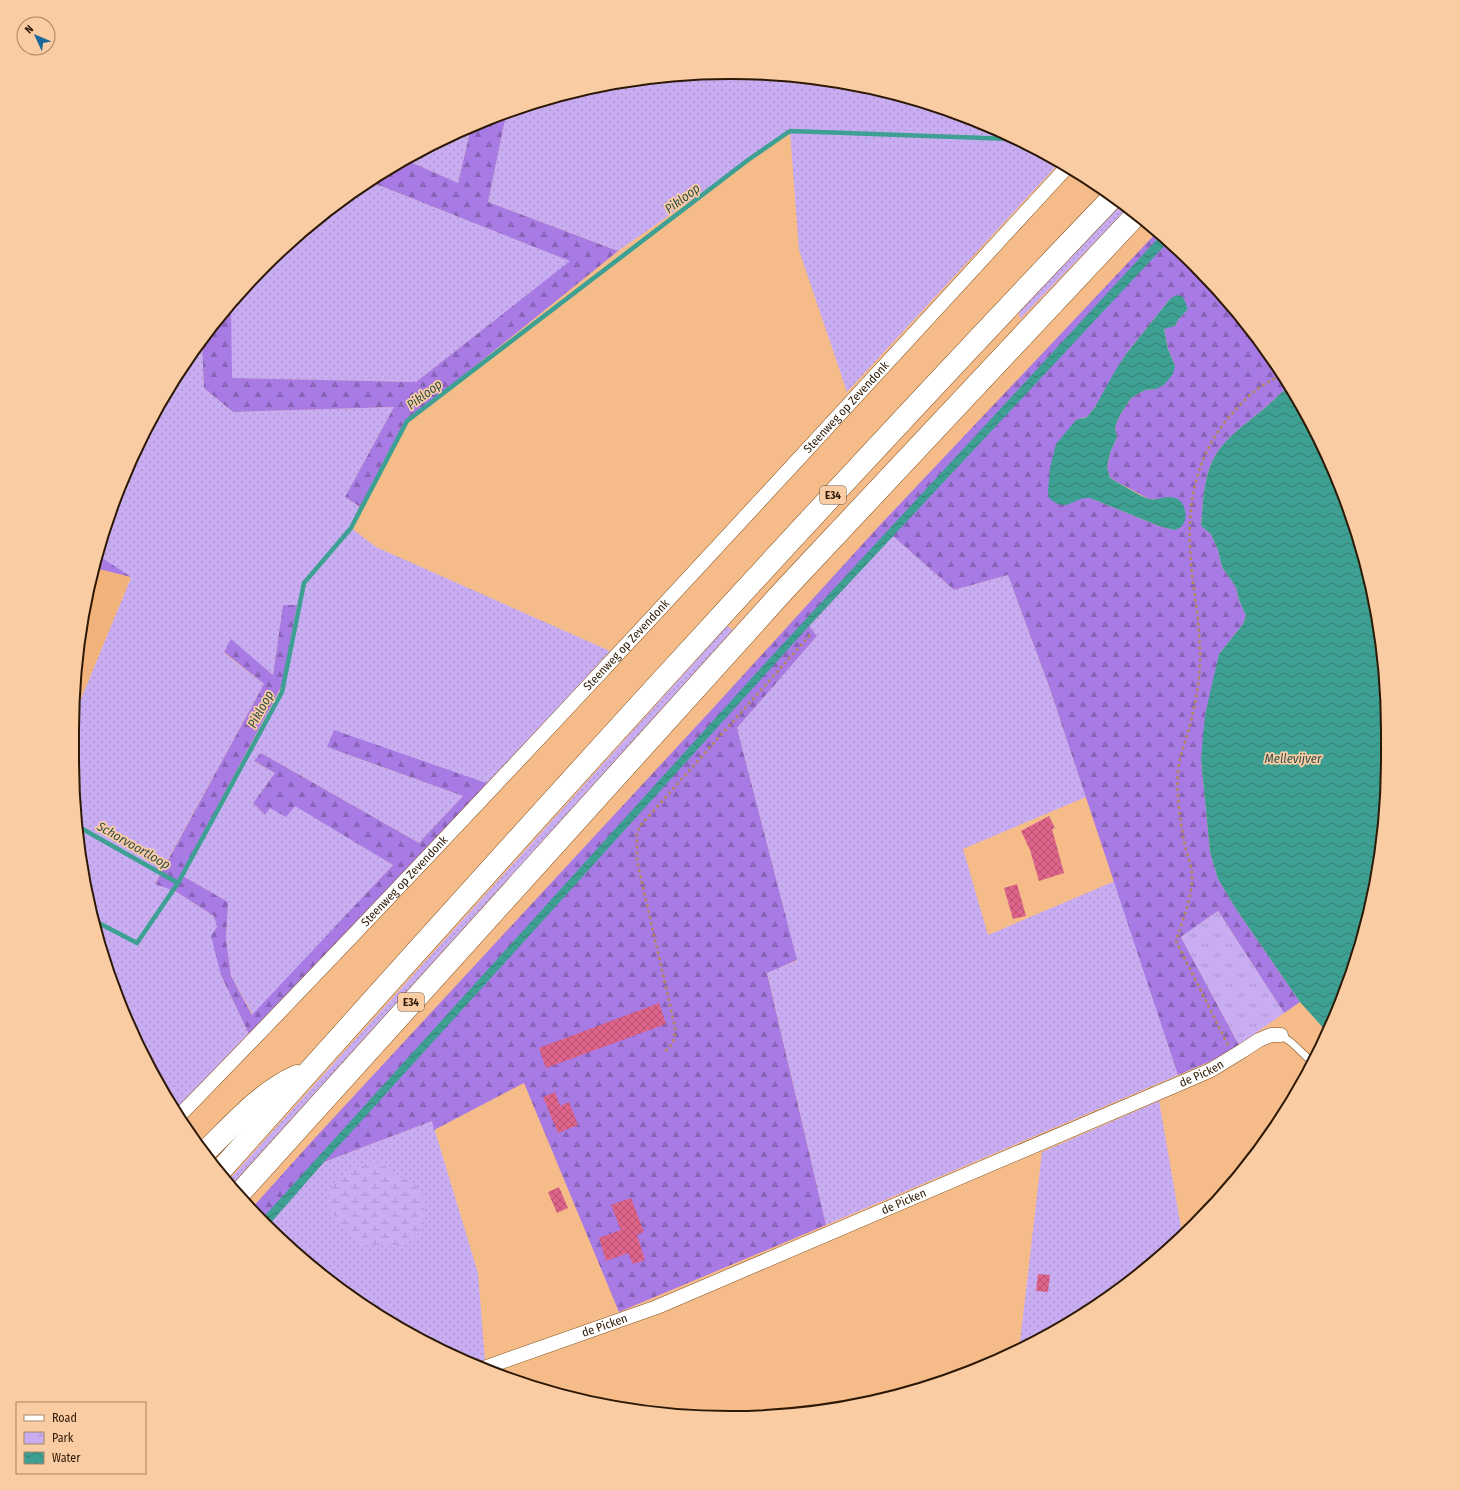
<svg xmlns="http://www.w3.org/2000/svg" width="1460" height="1490" font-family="'Fira Sans Condensed',sans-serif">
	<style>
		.built { fill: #f1b27b }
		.grass { fill: url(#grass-dots) }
		.forest { fill: url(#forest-firs); fill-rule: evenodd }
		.wetland { fill: url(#wetland-marsh) }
		.park { fill: url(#park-tufts) }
		.water { fill: url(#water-waves) }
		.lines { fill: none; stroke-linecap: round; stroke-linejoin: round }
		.stream { stroke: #3da092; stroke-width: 4.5 }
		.building { fill: url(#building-cross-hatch) }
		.lane-casing { stroke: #82501e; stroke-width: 8 }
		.street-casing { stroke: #82501e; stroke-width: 15 }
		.highway-casing { stroke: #82501e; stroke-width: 23 }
		.path { stroke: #b3865e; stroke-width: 2.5; stroke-dasharray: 3 3; stroke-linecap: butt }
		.lane { stroke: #fff; stroke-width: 7 }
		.street { stroke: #fff; stroke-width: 14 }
		.highway { stroke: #fff; stroke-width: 22 }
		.labels { text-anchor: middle; stroke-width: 3.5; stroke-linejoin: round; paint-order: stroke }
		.shield { fill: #facca4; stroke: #6a4f35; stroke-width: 1 }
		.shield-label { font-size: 11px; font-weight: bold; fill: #2d1905 }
		.street-label { font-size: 12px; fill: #2d1905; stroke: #facca4 }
		.water-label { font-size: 13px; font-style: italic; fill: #31504a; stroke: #facca4 }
		.rim { fill: none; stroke: #2d1905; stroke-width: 2 }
	</style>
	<defs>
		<pattern id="grass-dots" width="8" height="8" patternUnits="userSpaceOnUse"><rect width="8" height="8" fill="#c8adf2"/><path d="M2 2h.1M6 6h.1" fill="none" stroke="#ac94ce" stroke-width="1.8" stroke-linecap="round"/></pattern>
		<pattern id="forest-firs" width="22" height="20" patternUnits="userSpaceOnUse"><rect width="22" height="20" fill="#a77ae4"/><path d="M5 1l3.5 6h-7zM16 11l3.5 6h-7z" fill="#8863b7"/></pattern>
		<pattern id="wetland-marsh" width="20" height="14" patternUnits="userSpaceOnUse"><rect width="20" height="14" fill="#c8adf2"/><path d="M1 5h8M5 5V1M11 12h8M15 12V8" fill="none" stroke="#ac94ce"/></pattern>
		<pattern id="park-tufts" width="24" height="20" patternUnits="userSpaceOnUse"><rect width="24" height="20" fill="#c8adf2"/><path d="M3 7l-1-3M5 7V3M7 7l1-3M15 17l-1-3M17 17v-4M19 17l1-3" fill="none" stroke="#ac94ce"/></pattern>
		<pattern id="water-waves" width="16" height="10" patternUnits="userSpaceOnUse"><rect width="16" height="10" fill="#3da092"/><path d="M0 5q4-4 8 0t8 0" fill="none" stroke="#348275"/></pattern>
		<pattern id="building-cross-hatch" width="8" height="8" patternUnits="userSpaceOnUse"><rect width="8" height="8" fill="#df648c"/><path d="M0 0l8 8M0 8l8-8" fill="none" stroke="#b55270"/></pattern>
	</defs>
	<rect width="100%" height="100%" fill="#f5bc8a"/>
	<polygon class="built" points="95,568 131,577 74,716 78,644"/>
	<g class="grass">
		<polygon points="687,73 816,78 942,107 1061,161 847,392 799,250 790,131 618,251 488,202 506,115 560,94"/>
		<polygon points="471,128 458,183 406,160 439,140"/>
		<polygon points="371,182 571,261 416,382 231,378 231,303 235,296 330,208"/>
		<polygon points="1120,204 1127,209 1020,319 1019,310"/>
		<polygon points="202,342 204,388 233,412 394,407 345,497 362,508 351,528 376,547 610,651 489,784 327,747 463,796 419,843 261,753 255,762 275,773 253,803 265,815 270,808 295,805 393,865 253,1015 231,976 226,939 228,902 181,875 282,686 297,606 283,605 273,675 231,640 224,653 264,684 155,883 175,891 214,916 217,926 221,975 249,1034 179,1106 115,989 85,889 72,760 74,716 131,578 98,555 107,518 160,401"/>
		<polygon points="893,536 954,590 1008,575 1050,689 1086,797 963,849 988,935 1115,881 1178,1075 826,1225 767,972 797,961 737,728 817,636 809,626"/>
		<polygon points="727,626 733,630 233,1186 228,1181"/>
		<polygon points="1159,1101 1182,1233 1131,1282 1019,1351 1042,1152"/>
		<polygon points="432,1121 478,1273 485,1361 473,1365 365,1307 267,1227 324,1162"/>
	</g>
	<g class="forest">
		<polygon points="506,115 488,202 618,251 407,421 362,508 345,497 394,407 233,412 204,388 202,342 231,303 232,378 416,382 570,261 371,182 406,160 458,183 471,128"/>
		<path d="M1158,231L1164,235L1252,330L1288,387C1278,395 1270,404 1260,412C1242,427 1222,440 1212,462C1203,481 1203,505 1201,526L1211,534L1218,550L1222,567L1236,587L1239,600L1246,616L1243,624L1219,654L1201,759L1210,852L1218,879L1236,909L1300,1002L1284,1013L1218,911L1181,937L1239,1045L1218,1058L1178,1075L1050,689L1008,575L954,590L893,536L809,626L817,636L737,728L797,960L767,973L826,1225L619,1312L524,1083L434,1130L432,1121L324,1162L267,1227L265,1225L251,1209L314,1139L715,706L880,525ZM1170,299L1188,309L1178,320L1175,326L1164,328L1168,349L1175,366L1156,389L1145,390L1131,398L1120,415L1115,427L1117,437L1110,453L1107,467L1110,478L1149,499H1157L1181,527L1174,530L1159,526L1090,498L1083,497L1081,418L1087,417L1095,407L1126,354Z"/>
		<polygon points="98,555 131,577 95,568"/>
		<polygon points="283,605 297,605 282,685 181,875 228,902 226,939 231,976 252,1015 393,865 295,806 286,817 270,808 265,815 253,803 275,773 254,761 261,753 419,843 463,796 327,747 334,730 489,784 249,1034 221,975 211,936 217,927 214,916 175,891 155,884 264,684 224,652 231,639 273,675"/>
		<polygon points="115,989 179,1106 175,1111 122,1012"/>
	</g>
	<path class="wetland" d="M370,1162C387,1162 381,1164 392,1173C398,1178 406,1179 412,1182C423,1189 429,1218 422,1229C419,1234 413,1241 407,1243C396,1247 363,1246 353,1239C347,1235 342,1228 338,1221C334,1215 327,1207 327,1200C327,1180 354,1166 370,1162Z"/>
	<polygon class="park" points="1218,911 1284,1013 1239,1045 1181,937"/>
	<g class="water">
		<polygon points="1162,234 1169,241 809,626 500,968 324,1162 267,1227 261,1220 769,659"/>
		<path d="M1177,295L1183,297L1188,309L1178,320L1175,326L1164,329L1168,349L1175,366L1173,374L1164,385L1156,389L1145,390L1131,398L1120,415L1115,427L1117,437L1110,453L1107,467L1110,478C1121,484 1138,495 1149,499C1159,501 1170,493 1179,500C1186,505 1188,519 1182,526C1180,528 1177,529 1174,530L1159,526L1090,498C1072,497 1068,514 1049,498L1048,491L1050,468L1056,444L1076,420L1087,417L1095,407L1115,371L1126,354L1170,299Z"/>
		<path d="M1288,387L1320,439L1366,560L1387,687L1382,846L1353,971L1326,1031L1300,1002L1236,909L1218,879L1210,852L1201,759L1205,715L1219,654L1243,624L1246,616L1239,600L1236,587L1222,567L1218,550L1211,534L1201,526C1203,505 1203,481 1212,462C1222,440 1242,427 1260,412C1270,404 1278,395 1288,387Z"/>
	</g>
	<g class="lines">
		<g class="stream">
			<polyline points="79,827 178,883"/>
			<polyline points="95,921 137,943 178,883 282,692 304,583 351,528 407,421 748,160 790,131 1012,139"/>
		</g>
	</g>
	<g class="building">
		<polygon points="1049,816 1055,828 1052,829 1064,873 1039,881 1030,850 1021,831"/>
		<polygon points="1017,884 1026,916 1013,919 1004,888"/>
		<polygon points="659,1003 666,1024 546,1068 539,1048"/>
		<polygon points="555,1092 560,1106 569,1102 578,1125 558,1133 543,1097"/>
		<polygon points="559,1187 568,1208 557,1213 548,1192"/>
		<polygon points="631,1198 644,1232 637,1235 645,1260 633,1264 628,1253 606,1261 599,1238 621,1230 611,1205"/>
		<polygon points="1038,1274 1050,1275 1048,1292 1036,1291"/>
	</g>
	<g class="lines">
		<g class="lane-casing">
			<polyline id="lane" points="1281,1035 1292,1043 1312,1062"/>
		</g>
		<g class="street-casing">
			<g id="street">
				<path id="s1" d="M178,1117C481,806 774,486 1068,166"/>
				<path id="s2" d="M481,1369L657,1307L1188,1080L1211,1070L1242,1051L1259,1040L1271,1035H1281"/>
			</g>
		</g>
		<g class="highway-casing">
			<g id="highway">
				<path d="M205,1152C233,1125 261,1092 297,1076"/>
				<path d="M220,1171C513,843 808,516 1112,198"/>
				<polyline points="239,1194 787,587 1136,215"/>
			</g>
		</g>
		<g class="path">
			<path d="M1228,1045L1176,941C1183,919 1193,896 1192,873C1191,864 1187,855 1185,846C1180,821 1176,795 1178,770C1179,758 1185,744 1188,732C1195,707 1200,682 1200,657C1200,629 1196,603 1192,575C1191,566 1191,557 1190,548C1188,498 1197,456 1229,417C1244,400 1259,384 1281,376"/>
			<path d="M665,1051C674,1044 675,1038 675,1027L637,861V834L640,826L810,635"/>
		</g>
		<use href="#lane" class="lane"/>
		<use href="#street" class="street"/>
		<use href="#highway" class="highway"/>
	</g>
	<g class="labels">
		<g class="shield">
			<rect x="820" y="486" width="26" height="18" rx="3"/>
			<rect x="398" y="993" width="26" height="18" rx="3"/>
		</g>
		<g class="shield-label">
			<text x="833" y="499">E34</text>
			<text x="411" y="1006">E34</text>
		</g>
		<g class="street-label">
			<text dy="4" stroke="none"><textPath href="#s1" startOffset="975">Steenweg op Zevendonk</textPath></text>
			<text dy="4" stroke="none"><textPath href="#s1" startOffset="651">Steenweg op Zevendonk</textPath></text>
			<text dy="4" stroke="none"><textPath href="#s1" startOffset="327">Steenweg op Zevendonk</textPath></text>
			<text dy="4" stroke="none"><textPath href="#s2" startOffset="779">de Picken</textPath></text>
			<text dy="4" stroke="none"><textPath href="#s2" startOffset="455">de Picken</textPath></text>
			<text dy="4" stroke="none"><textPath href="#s2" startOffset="131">de Picken</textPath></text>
		</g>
		<g class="water-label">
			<text transform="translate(682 198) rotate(-37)" y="5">Pikloop</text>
			<text transform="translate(424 394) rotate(-37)" y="5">Pikloop</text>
			<text transform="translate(260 709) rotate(-62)" y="5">Pikloop</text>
			<text x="1293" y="763">Mellevijver</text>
			<text transform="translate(134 845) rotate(30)" y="5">Schorvoortloop</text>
		</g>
	</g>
	<path d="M0 0H1460V1490H0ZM730 79H730A651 651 0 0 1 1381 730V760A651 651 0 0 1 730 1411H730A651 651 0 0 1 79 760V730A651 651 0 0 1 730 79Z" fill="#facca4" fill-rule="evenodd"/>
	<path class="rim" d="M730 79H730A651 651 0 0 1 1381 730V760A651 651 0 0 1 730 1411H730A651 651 0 0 1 79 760V730A651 651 0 0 1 730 79Z"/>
	<rect x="16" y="1402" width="130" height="72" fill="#facca4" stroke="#a88464"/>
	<rect x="24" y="1415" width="20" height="6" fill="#ffffff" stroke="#a88464"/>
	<text x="52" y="1422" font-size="12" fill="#2d1905">Road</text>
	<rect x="24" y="1432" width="20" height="12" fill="url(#park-tufts)" stroke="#a88464"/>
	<text x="52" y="1442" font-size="12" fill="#2d1905">Park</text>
	<rect x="24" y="1452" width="20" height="12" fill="url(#water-waves)" stroke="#a88464"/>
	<text x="52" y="1462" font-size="12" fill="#2d1905">Water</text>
	<g transform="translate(36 36) rotate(314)"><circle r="19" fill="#facca4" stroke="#a88464"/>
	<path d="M0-3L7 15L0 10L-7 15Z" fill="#18699a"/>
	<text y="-6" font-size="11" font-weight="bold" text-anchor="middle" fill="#2d1905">N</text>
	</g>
</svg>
